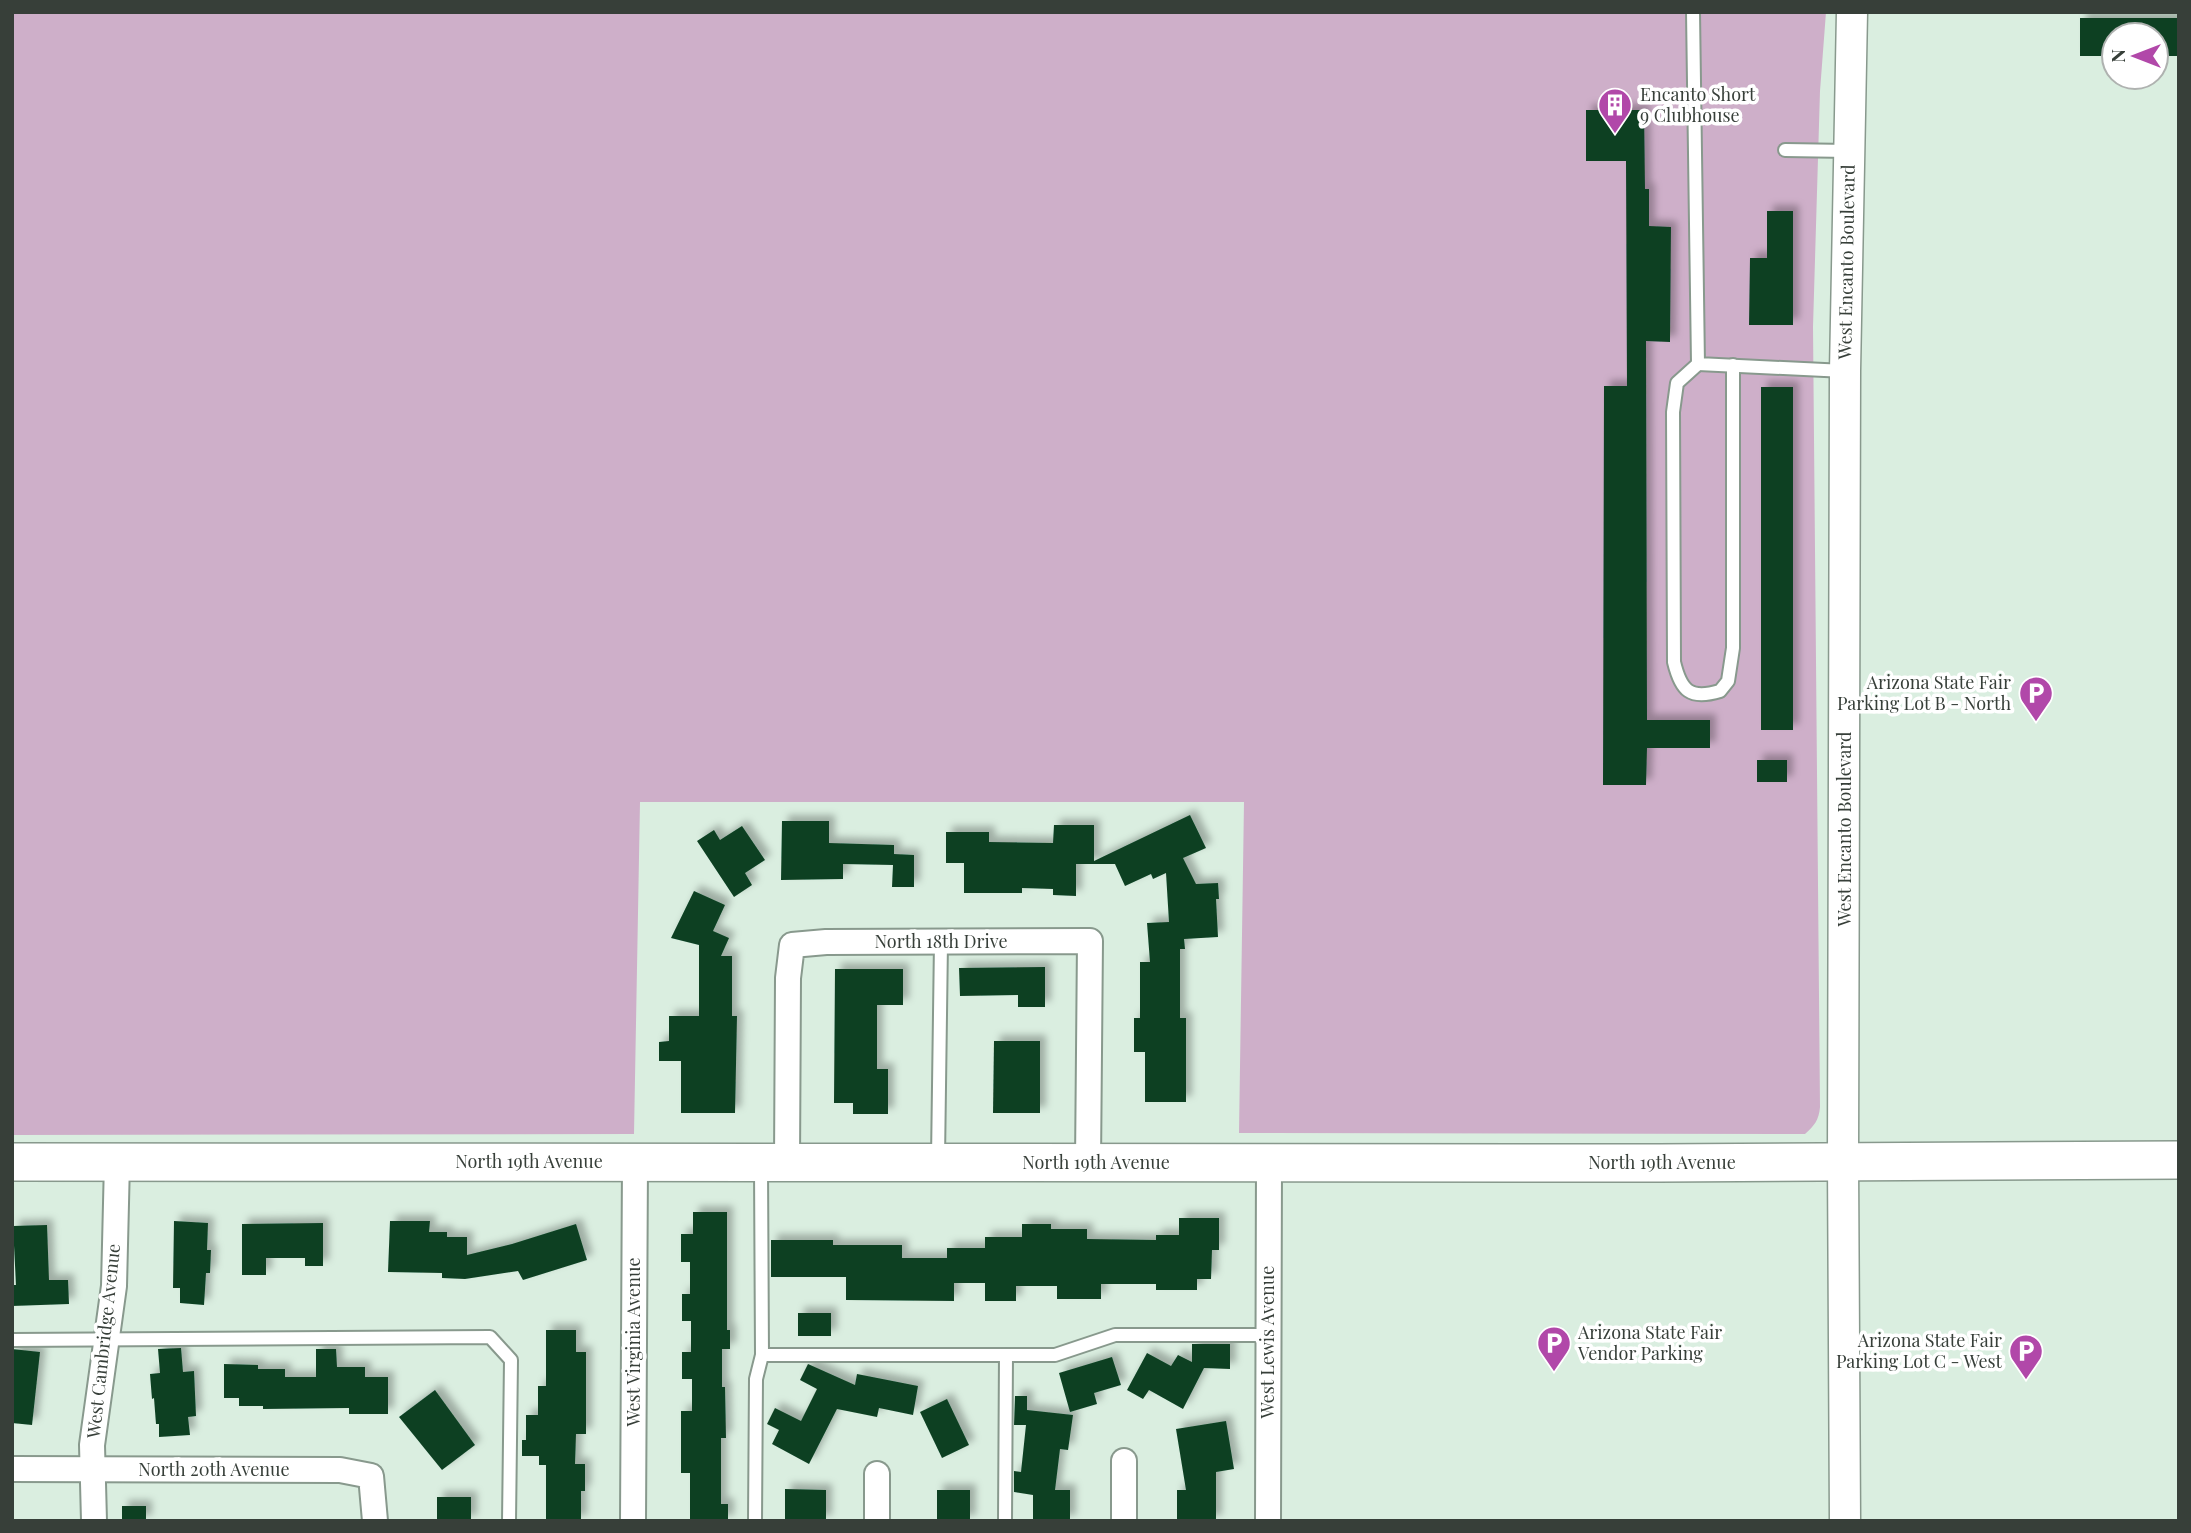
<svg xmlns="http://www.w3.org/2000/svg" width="2191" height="1533" font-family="'Playfair Display',serif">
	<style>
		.green { fill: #ceafc9 }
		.building { fill: #0b4124; filter: url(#shadow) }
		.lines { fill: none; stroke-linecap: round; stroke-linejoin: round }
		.service-casing { stroke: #88998d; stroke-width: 16 }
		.minor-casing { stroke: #88998d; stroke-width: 28 }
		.tertiary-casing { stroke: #88998d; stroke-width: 33 }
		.primary-casing { stroke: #88998d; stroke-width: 40 }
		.service { stroke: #fff; stroke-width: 12 }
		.minor { stroke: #fff; stroke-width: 24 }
		.tertiary { stroke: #fff; stroke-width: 30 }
		.primary { stroke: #fff; stroke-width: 37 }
		.labels { text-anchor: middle; stroke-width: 7; stroke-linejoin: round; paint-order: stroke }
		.poi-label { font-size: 18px; fill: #373f39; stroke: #fff; text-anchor: start }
		.street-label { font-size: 18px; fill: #373f39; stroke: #fff }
	</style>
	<defs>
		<filter id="shadow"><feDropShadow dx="6" dy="-6" stdDeviation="3.5" flood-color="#0004"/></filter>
	</defs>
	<rect width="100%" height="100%" fill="#daeee0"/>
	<path class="green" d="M12,12H1826L1820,91L1813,327L1820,1107C1819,1120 1814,1126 1805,1134L1239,1133L1244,802H640L634,1134L12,1135Z"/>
	<g class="building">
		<polygon points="2080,18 2179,18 2179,56 2156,56 2156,35 2114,35 2114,56 2080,56"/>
		<polygon points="1586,110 1644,110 1645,189 1649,189 1649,226 1671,227 1670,342 1646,341 1647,720 1710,720 1710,748 1647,748 1646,785 1603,785 1604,386 1627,386 1626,161 1586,161"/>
		<polygon points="1767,211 1793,211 1793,325 1749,325 1750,258 1767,258"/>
		<rect x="1761" y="387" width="32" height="343"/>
		<rect x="1757" y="760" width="30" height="22"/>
		<polygon points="1190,815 1206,848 1183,858 1196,884 1218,883 1219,899 1216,899 1218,937 1184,939 1185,949 1180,949 1180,1018 1186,1018 1186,1102 1145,1102 1145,1052 1134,1052 1134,1018 1140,1018 1140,962 1150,962 1147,923 1169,922 1166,873 1153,879 1151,874 1125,886 1115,864 1076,864 1076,896 1053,895 1053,889 1022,888 1022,893 964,893 964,863 946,863 946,832 989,832 989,842 1053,843 1054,825 1094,825 1094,861"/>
		<polygon points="782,821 829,821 829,843 894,845 894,854 914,855 914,887 892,887 893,865 843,864 843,879 781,880"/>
		<polygon points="742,826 765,860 745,873 752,885 734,897 697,841 714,830 720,840"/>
		<polygon points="694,891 725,905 713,931 729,938 721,956 732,956 732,1016 737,1016 735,1113 681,1113 681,1061 659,1061 659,1042 669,1041 669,1016 699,1016 699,945 671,938"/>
		<polygon points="1045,967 1045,1007 1018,1007 1018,995 960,996 959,968"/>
		<polygon points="835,969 903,969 903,1005 877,1005 877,1069 888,1069 888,1114 853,1114 853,1103 834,1103"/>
		<polygon points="994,1041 1040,1041 1040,1113 993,1113"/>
		<polygon points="693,1212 727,1212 727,1330 730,1330 730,1349 722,1349 722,1387 725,1387 726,1438 721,1438 721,1504 728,1504 728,1521 690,1521 690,1473 681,1473 681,1411 692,1411 692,1379 682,1379 682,1352 691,1352 691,1321 682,1321 682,1294 690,1294 690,1262 681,1262 681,1234 693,1234"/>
		<polygon points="1179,1218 1219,1218 1219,1250 1212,1250 1211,1279 1197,1279 1197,1290 1156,1290 1156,1284 1101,1284 1101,1299 1057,1299 1057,1286 1016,1286 1016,1301 985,1301 985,1283 954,1283 954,1301 846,1300 846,1277 771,1277 771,1240 833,1240 833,1245 902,1245 902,1258 947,1258 947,1248 985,1248 985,1237 1022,1237 1022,1224 1051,1224 1051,1229 1087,1229 1087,1239 1156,1240 1156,1235 1179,1235"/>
		<polygon points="174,1221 208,1223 207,1250 211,1250 210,1273 206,1273 204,1305 180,1303 180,1288 173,1288"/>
		<polygon points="390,1221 430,1221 429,1232 447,1232 447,1237 467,1237 467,1255 512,1244 576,1224 587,1260 523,1280 518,1271 465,1279 442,1278 442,1273 388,1272"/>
		<polygon points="323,1223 323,1266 305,1266 305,1258 266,1258 266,1275 242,1275 242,1224"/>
		<polygon points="47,1225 49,1280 68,1280 69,1304 12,1306 12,1285 16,1285 13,1226"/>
		<rect x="798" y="1313" width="33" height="23"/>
		<polygon points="546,1330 576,1330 576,1352 586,1352 586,1434 576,1434 575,1464 585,1464 585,1491 581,1491 581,1521 546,1521 546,1465 539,1465 539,1456 522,1456 522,1440 526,1440 526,1415 538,1415 538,1386 546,1386"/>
		<polygon points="1192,1344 1230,1344 1230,1369 1204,1368 1183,1409 1149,1390 1143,1399 1127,1390 1147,1353 1171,1366 1178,1355 1192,1362"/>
		<polygon points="181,1348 183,1372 194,1371 196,1416 188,1417 190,1435 159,1437 159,1424 156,1424 154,1398 152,1399 150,1374 160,1373 158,1349"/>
		<polygon points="12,1349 40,1352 32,1425 12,1423"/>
		<polygon points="316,1349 336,1349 337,1367 365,1367 365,1377 388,1377 388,1414 349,1414 349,1408 263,1409 263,1406 239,1406 239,1398 224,1398 224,1364 258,1365 258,1369 285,1369 285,1377 316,1377"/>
		<polygon points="1112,1357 1121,1385 1094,1393 1097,1404 1070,1412 1059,1373"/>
		<polygon points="808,1364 855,1385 857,1374 918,1386 913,1415 879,1408 877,1417 837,1409 809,1464 772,1444 779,1430 767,1424 775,1408 801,1421 817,1389 800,1380"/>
		<polygon points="435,1390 475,1445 442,1470 399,1417"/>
		<polygon points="1015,1396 1027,1396 1027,1410 1073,1415 1068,1450 1060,1449 1055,1490 1070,1490 1070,1521 1033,1521 1033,1495 1014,1492 1014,1471 1021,1472 1026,1425 1014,1425"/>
		<polygon points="947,1399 969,1445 942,1458 920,1412"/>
		<polygon points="1226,1421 1234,1469 1216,1472 1216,1521 1177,1521 1177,1490 1186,1490 1176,1429"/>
		<polygon points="785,1489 826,1490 826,1521 785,1521"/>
		<rect x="937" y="1490" width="33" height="31"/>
		<rect x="437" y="1497" width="34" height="24"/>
		<rect x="122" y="1506" width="24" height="15"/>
	</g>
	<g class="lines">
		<g class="service-casing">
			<g id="service">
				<polyline points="1693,12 1698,364 1845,371"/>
				<polyline points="1785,150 1849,151"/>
				<path d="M1698,364L1677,383L1673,412L1674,662C1681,691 1690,700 1720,691L1728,681L1733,648V365"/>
				<polyline points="938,1159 941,942"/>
				<polyline points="12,1340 490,1337 511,1360 509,1521"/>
				<polyline points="762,1355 1055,1355 1115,1335 1268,1335"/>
				<polyline points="755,1521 756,1379 762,1355 761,1167"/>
				<polyline points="1005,1521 1006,1355"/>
			</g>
		</g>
		<g class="minor-casing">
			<g id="minor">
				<polyline points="787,1163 788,978 792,945 826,942 1090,941 1088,1163"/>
				<polyline points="1124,1461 1124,1521"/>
				<polyline points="12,1469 340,1470 371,1476 375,1521"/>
				<polyline points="877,1474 877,1521"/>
				<polyline points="94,1521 92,1445 114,1286 117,1162"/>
				<polyline points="633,1521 635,1163"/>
				<polyline points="1268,1521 1269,1163"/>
			</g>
		</g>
		<g class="tertiary-casing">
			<polyline id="tertiary" points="1845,1521 1843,1162 1845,371 1852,12"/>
		</g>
		<g class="primary-casing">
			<polyline id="primary" points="12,1162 1659,1163 2179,1160"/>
		</g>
		<use href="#service" class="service"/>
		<use href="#minor" class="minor"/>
		<use href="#tertiary" class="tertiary"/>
		<use href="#primary" class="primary"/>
	</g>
	<defs>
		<g id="building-pin" transform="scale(1.75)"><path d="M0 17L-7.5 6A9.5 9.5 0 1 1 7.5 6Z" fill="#b148a9" stroke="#fff"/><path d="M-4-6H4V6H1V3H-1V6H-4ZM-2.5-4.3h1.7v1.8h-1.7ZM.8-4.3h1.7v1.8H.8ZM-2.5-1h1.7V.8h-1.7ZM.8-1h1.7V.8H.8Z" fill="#fff"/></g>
		<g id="parking-pin" transform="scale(1.75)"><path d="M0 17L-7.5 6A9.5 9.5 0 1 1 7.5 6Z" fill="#b148a9" stroke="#fff"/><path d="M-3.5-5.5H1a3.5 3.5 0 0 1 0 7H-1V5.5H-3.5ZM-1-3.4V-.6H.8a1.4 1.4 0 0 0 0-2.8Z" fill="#fff"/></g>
	</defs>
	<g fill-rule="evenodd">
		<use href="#building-pin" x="1615" y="105"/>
		<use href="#parking-pin" x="2036" y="693"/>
		<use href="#parking-pin" x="1554" y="1343"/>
		<use href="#parking-pin" x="2026" y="1351"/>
	</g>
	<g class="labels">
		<g class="poi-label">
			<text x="1640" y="101">Encanto Short<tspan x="1640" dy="21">9 Clubhouse</tspan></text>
			<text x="2011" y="689" text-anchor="end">Arizona State Fair<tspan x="2011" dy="21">Parking Lot B - North</tspan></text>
			<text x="1578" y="1339">Arizona State Fair<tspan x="1578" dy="21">Vendor Parking</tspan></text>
			<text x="2002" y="1347" text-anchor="end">Arizona State Fair<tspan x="2002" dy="21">Parking Lot C - West</tspan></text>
		</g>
		<g class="street-label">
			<text transform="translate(1847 262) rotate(-89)" y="6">West Encanto Boulevard</text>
			<text transform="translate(1845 829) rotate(-90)" y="6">West Encanto Boulevard</text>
			<text x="941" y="948">North 18th Drive</text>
			<text x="529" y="1168">North 19th Avenue</text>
			<text x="1096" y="1169">North 19th Avenue</text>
			<text x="1662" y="1169">North 19th Avenue</text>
			<text transform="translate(104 1341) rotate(-84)" y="6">West Cambridge Avenue</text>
			<text transform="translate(634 1342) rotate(-90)" y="6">West Virginia Avenue</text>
			<text transform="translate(1268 1342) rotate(-90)" y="6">West Lewis Avenue</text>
			<text x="214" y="1476">North 20th Avenue</text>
		</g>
	</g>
	<rect width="2191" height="1533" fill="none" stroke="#373f39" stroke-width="28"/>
	<g transform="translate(2135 56) rotate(270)"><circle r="33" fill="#ffffff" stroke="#afb2b0" stroke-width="2"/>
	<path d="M0-5L12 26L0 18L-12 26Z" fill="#b148a9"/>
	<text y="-10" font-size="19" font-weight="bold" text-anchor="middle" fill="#373f39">N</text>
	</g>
</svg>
